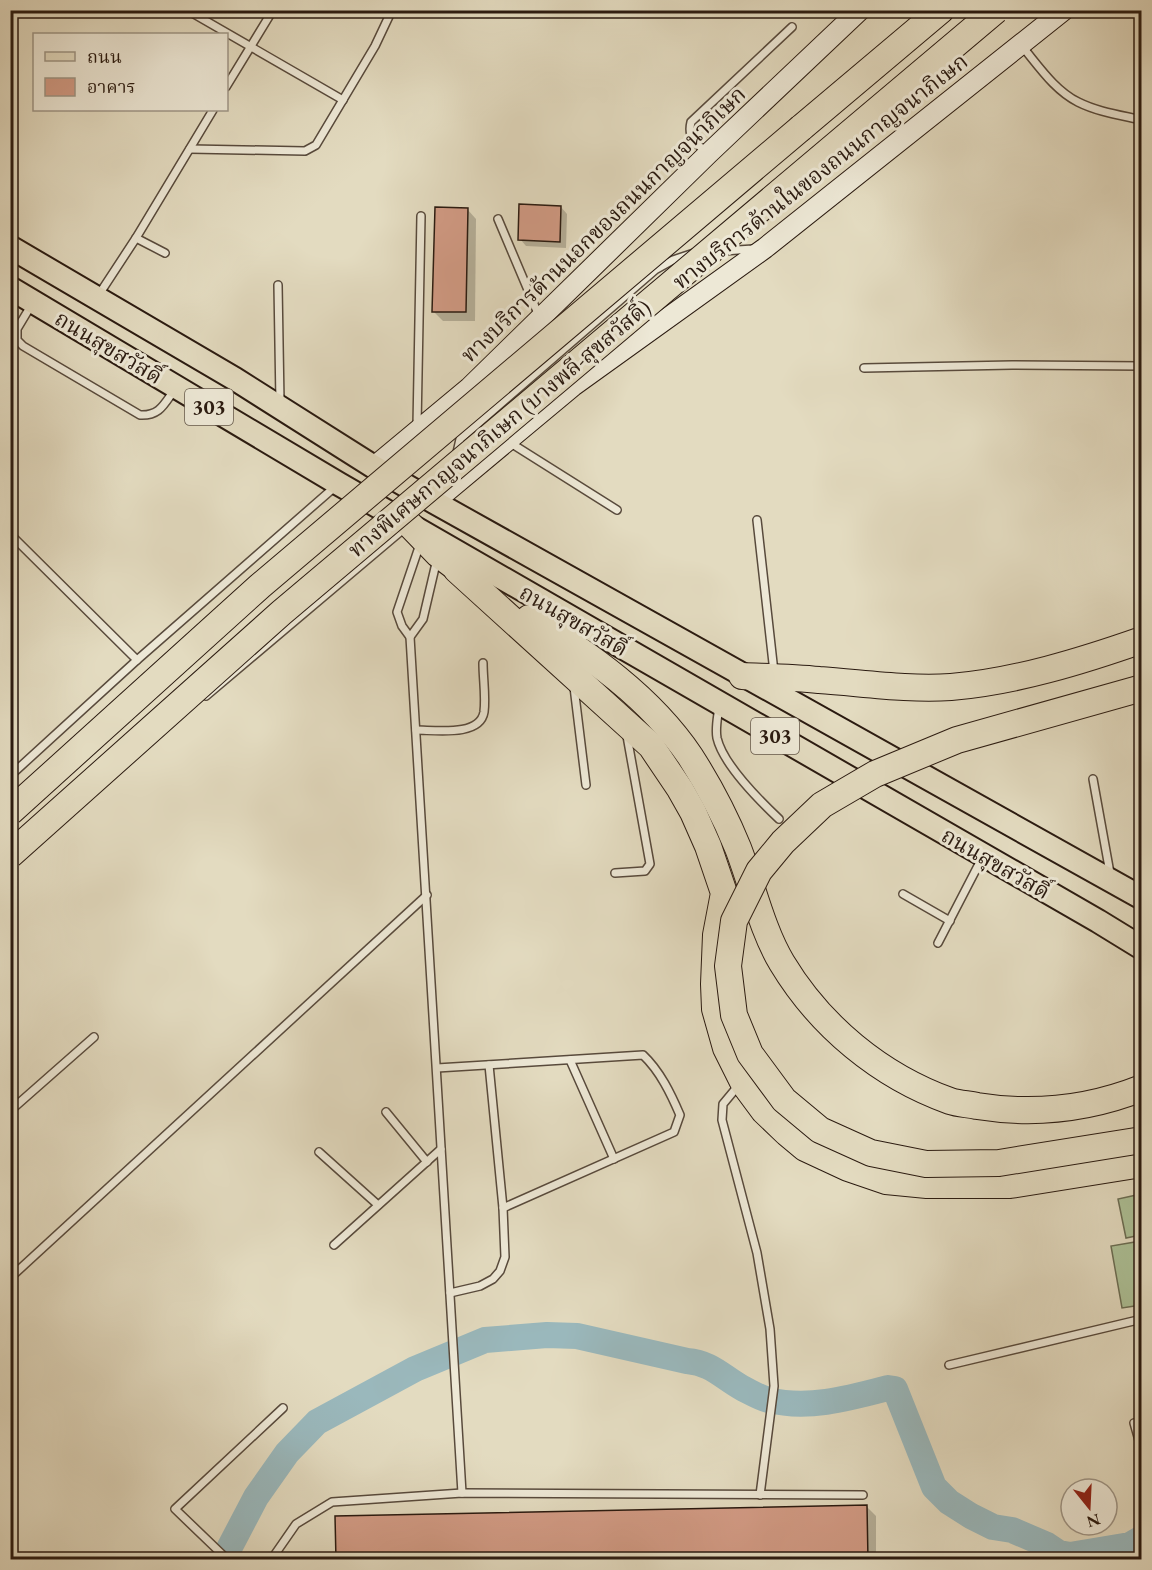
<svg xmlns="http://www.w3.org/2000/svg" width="1152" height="1570" font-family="'EB Garamond','Noto Serif Thai',serif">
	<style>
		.green { fill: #adc197; stroke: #6c6e54; stroke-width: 1.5 }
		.shadow { fill: #0003 }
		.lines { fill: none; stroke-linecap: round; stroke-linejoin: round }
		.river { stroke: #9ab8bc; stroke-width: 26 }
		.building { fill: #d29b85; stroke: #2a1a10; stroke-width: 1.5 }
		.service-casing { stroke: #584a3c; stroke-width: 10 }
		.secondary-casing { stroke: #2a1a10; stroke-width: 22 }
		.primary-casing { stroke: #2a1a10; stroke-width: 26 }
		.motorway-casing { stroke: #2a1a10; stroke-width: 28 }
		.service { stroke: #ede8d6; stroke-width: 7 }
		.secondary { stroke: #ede8d6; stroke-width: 20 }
		.primary { stroke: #e3dbc0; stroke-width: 22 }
		.motorway { stroke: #e3dbc0; stroke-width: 26 }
		.motorway-bridge-casing { stroke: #2a1a10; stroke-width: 28; stroke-linecap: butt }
		.motorway-bridge { stroke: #e3dbc0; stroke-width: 26 }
		.labels { text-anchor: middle; stroke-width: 6; stroke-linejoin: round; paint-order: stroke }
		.shield { fill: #ede8d6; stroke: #64584b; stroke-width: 1.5 }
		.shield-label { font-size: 21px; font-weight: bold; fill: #2a1a10 }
		.street-label { font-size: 22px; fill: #2a1a10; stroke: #ede8d6 }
	</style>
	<rect width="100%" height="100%" fill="#e3dbc0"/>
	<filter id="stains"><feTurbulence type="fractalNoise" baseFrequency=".00333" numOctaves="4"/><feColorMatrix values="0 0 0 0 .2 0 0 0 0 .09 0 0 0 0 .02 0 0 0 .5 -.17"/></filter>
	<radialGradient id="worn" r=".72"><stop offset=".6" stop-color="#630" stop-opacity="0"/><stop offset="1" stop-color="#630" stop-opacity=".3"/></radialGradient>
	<g class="green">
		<polygon points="1141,1194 1141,1235 1126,1238 1118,1199"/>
		<polygon points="1141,1241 1141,1305 1122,1308 1111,1246"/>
	</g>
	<g class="shadow">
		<polygon points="561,207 567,214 566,248 526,246 520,239"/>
		<polygon points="467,209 476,219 475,321 443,321 434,312"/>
		<polygon points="866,1506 876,1516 876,1560 337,1560"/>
	</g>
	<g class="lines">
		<path class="river" d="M223,1560L256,1497L287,1453L317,1422L415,1369L485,1340L547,1335L577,1336L687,1361C712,1363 722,1377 744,1389C752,1393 760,1398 769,1400C808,1410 850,1398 888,1388L895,1389L934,1487L949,1502L971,1516L993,1527L1012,1530L1047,1545L1059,1553L1070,1555L1130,1545L1142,1538"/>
	</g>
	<g class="building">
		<polygon points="519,204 561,206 560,242 518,240"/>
		<polygon points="435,207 468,208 466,312 432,312"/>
		<polygon points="867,1505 868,1560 336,1560 335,1516"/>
	</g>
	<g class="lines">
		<g class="service-casing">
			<g id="service">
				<polyline points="187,10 343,100"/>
				<path d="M1021,45C1038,65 1054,90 1078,102C1098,112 1120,115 1142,120"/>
				<polyline points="226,87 273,10"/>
				<polyline points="190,149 305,151 316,145 375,46 392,10"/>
				<path d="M708,153C696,144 687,138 691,122L792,27"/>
				<polyline points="498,219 539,316"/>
				<polyline points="136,238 165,253"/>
				<polyline points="723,251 753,249"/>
				<polyline points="278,285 280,402"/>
				<polyline points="98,296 136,238 213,110"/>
				<path d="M32,304L17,329V340L23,346L140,415C160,416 164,404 175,389"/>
				<polyline points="864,368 1012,365 1142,366"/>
				<polyline points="417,426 421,216"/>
				<polyline points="509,442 617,510"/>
				<polyline points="456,457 460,439 655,270 673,260 694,253"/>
				<polyline points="757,520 774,672"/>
				<polyline points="10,534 137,660"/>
				<polyline points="420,544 397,612 402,626 410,637 423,619 437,559"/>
				<polyline points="410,637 462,1493"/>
				<polyline points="574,687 586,785"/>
				<polyline points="206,696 406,527"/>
				<path d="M719,706C718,716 715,728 717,738C723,764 760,801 779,819"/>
				<path d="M416,730C435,730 480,737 484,712C486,697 483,679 483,663"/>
				<polyline points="10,776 137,660 337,485"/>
				<polyline points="1093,779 1110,873"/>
				<polyline points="615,873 645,871 650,864 627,736"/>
				<polyline points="903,894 950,921"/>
				<polyline points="938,943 982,858"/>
				<polyline points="570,1060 614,1159"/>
				<path d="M437,1068L643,1055C660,1071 671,1094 680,1115L674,1132L503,1208"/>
				<polyline points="738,1086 723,1104 722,1120 757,1253 770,1329 774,1386 760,1495"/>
				<polyline points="10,1111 94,1037"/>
				<polyline points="386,1112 427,1162"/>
				<polyline points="319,1152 378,1205"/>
				<polyline points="334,1245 441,1149"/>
				<polyline points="10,1278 427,895"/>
				<polyline points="450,1293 480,1286 493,1279 500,1271 505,1257 503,1208 489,1065"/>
				<polyline points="949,1365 1142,1319"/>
				<polyline points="1142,1421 1134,1423 1142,1451"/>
				<polyline points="228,1560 175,1509 283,1408"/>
				<polyline points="271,1560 296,1524 332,1502 462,1493 863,1495"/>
			</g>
		</g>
		<g class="secondary-casing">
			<g id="secondary">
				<polyline points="374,467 469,388 708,154 860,10"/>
				<polyline points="434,502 573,386 765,248 1064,10"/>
			</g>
		</g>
		<g class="primary-casing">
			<g id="primary">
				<polyline points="10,247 235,379 374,467 434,502 1142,898"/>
				<polyline points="10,288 339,484 1098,921 1142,948"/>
			</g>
		</g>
		<g class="motorway-casing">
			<g id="motorway">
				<polyline points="801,128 941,10"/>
				<polyline points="409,524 438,554 471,579"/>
				<polyline points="457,570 651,746 680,789 693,812 708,846 724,893 716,935 714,984 715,1009 726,1048 744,1084 764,1111 787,1133 805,1148 848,1168 886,1181 927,1185 1010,1185 1142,1164"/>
				<path d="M529,618C589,654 650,697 690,756C708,784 725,816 738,848C752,884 762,930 782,963C820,1026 880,1076 950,1101C959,1104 968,1104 977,1106C1033,1115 1089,1109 1142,1088"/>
				<path d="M742,676C767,677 793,677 819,680C863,683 908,690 951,687C1014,682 1082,661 1142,640"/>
			</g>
		</g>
		<use href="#service" class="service"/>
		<use href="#secondary" class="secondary"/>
		<use href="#primary" class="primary"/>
		<use href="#motorway" class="motorway"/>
		<g class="motorway-bridge-casing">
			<g id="motorway-bridge">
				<polyline points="1142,688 957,740 875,774 822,805 783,842 759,871 734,921 728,966 734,1015 750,1054 784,1100 820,1130 871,1153 926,1164 999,1163 1142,1140"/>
				<polyline points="10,812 260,586 801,128"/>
				<polyline points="10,855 281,613 996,10"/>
			</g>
		</g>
		<use href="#motorway-bridge" class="motorway-bridge"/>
	</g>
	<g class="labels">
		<g class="shield">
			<rect x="185" y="389" width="48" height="36" rx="4.5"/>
			<rect x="751" y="718" width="48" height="36" rx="4.5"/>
		</g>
		<g class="shield-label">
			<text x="209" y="414">303</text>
			<text x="775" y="743">303</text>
		</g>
		<g class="street-label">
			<text transform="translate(820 171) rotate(-38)" y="8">ทางบริการด้านในของถนนกาญจนาภิเษก</text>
			<text transform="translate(603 224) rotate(-44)" y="8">ทางบริการด้านนอกของถนนกาญจนาภิเษก</text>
			<text transform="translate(109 347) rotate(31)" y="8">ถนนสุขสวัสดิ์</text>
			<text transform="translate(499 428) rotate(-40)" y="8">ทางพิเศษกาญจนาภิเษก (บางพลี-สุขสวัสดิ์)</text>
			<text transform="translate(574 620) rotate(30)" y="8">ถนนสุขสวัสดิ์</text>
			<text transform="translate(996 863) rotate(30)" y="8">ถนนสุขสวัสดิ์</text>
		</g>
	</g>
	<rect width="1152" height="1570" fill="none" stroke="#e3dbc0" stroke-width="36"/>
	<rect x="12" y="12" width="1128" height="1546" fill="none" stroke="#2a1a10" stroke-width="3"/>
	<rect x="18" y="18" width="1116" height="1534" fill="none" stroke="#2a1a10" stroke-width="1.5"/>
	<rect x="33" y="33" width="195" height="78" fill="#ede8d6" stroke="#9f9687" stroke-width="1.5"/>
	<rect x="45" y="52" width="30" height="9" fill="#e3dbc0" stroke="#9f9687" stroke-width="1.5"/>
	<text x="87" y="63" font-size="18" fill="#2a1a10">ถนน</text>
	<rect x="45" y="78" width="30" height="18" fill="#d29b85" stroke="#9f9687" stroke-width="1.5"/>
	<text x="87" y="93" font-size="18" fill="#2a1a10">อาคาร</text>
	<g transform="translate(1089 1507) rotate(162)"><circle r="28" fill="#ede8d6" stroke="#9f9687" stroke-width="1.5"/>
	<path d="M0-4.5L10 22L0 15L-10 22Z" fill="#8f2418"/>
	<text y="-9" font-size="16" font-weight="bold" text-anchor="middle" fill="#2a1a10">N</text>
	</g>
	<rect width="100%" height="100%" filter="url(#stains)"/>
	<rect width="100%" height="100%" fill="url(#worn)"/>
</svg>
